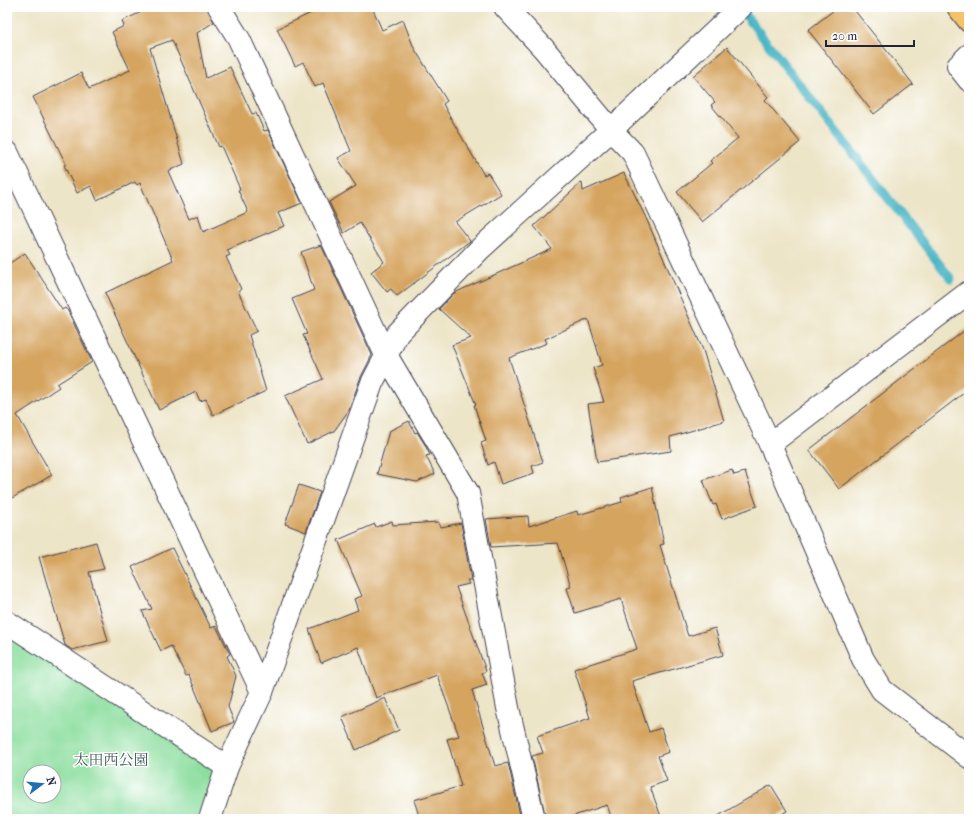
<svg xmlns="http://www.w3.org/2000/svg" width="976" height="826" font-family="'IM FELL French Canon','Noto Serif JP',serif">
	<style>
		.green { fill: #8cde9f; stroke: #57806d; fill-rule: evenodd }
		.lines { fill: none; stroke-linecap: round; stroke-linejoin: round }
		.stream { stroke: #47b4c4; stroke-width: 9 }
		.building { fill: #d5a45f; fill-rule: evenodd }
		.minor-casing { stroke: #403f50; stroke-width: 24 }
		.tertiary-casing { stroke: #403f50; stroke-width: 24 }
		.trunk-casing { stroke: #403f50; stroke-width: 24 }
		.minor { stroke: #fff; stroke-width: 22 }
		.tertiary { stroke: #fff; stroke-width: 22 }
		.trunk { stroke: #f5c16b; stroke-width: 22 }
		.labels { text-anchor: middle; stroke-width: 3; stroke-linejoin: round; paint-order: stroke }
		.park-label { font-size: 15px; fill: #425a59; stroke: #fff }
	</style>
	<rect width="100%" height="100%" fill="#fff"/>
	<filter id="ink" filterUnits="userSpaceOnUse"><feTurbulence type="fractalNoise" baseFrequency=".025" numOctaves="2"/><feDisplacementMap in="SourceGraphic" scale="8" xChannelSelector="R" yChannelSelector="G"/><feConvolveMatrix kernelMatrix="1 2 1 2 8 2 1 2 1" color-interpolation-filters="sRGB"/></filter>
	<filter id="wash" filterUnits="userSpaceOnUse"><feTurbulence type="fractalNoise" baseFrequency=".012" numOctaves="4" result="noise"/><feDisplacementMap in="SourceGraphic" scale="16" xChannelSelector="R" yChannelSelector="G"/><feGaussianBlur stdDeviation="0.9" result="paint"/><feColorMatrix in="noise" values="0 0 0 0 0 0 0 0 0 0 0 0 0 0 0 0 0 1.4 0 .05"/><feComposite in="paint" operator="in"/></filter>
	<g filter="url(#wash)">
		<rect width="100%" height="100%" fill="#ede5c8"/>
		<path class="green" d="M7,622L227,767L210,819H7ZM30,772H54V796H30Z"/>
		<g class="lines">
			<polyline class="stream" points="740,8 951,279"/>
		</g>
		<g id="blocks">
			<g class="building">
				<path d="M152,7H207L214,22L197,33L206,78L230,67L252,114L256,113L264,131L268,130L302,203L278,213L284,226L227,250L230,255L226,257L241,289L238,291L257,331L249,335L266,391L213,415L206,399L200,401L196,392L159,410L105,293L173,260L140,183L137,185L135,182L97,200L91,186L77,193L64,165L66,164L33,97L81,73L89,89L130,70L112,32L124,26L122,21ZM172,40L219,147L221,146L240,189L238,190L248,212L203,232L198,215L189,219L168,171L184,164L150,48Z"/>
				<polygon points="324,7 372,7 382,30 403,20 414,48 447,101 443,104 453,122 484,175 488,173 501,194 455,222 470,241 397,296 391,289 387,292 371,272 384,262 360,223 344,233 329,202 356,186 338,158 351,151 323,83 315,87 303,62 295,66 277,29"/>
				<polygon points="838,7 852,7 913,84 874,114 808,30"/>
				<polygon points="727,47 768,97 765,100 800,142 702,222 677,192 712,163 710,161 738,138 711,105 715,102 693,76"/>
				<polygon points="624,173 646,218 703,350 724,421 670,437 671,451 597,462 588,404 604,402 593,368 602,365 588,319 545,339 547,343 509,358 543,462 532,466 534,473 501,484 494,462 488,465 481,443 486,441 474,405 476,405 452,345 471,338 439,309 454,293 552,249 534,226 582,182 583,191"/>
				<polygon points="321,245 372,355 360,379 349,410 334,431 307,444 285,396 323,379 303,335 307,334 292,299 314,290 301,252"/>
				<polygon points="25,253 62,310 65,308 68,311 92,362 57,384 59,387 17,415 52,475 7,501 7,265"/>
				<polygon points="969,327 969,389 839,489 809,450"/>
				<polygon points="409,421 415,433 417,432 424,443 430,455 426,456 435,474 417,482 377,474 389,431"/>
				<polygon points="732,470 734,475 745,472 757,506 722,519 716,504 713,505 703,480"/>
				<polygon points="299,485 320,492 306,532 285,524"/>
				<polygon points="652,487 664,544 660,545 688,636 715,628 723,655 632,681 649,732 661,728 669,752 658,756 667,781 650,787 662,819 612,819 607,805 564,819 546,819 532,756 543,753 537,736 590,718 574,669 637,649 621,599 575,613 567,588 571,587 558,543 491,547 486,519 528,516 529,526 577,511 578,515 622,502 621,497"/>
				<polygon points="392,521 393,525 438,522 441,527 461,523 471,580 467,580 469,584 456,587 486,671 482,673 487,685 472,690 495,766 508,763 521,819 420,819 414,800 461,786 447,739 459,736 437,675 376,698 358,647 321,663 309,629 358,610 354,599 362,596 338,540 375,524 376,527"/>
				<polygon points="96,542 104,569 89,572 108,641 72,650 65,645 39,557"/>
				<polygon points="172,548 211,628 216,626 230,654 227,656 236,676 228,707 234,722 212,731 189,675 186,676 171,646 161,651 142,611 152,609 132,567"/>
				<polygon points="385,698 399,730 356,750 342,717"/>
				<polygon points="771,785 787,811 773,819 713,819"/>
			</g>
		</g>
	</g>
	<g filter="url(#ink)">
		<use href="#blocks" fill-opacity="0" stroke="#403f50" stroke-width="1"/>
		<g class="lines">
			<g class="minor-casing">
				<g id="minor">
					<polyline points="219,7 239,39 386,355 468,493 508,708 534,819"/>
					<polyline points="969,55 958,66 969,80"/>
					<polyline points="7,152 262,692"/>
					<polyline points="770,444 969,292"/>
					<polyline points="7,622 227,767"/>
					<polyline points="210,819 227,767 262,692 372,383 398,333 480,249 611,130 741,7"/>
				</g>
			</g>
			<g class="tertiary-casing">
				<polyline id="tertiary" points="505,7 544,49 611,130 633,153 770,444 863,659 882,690 969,757"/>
			</g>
			<g class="trunk-casing">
				<polyline id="trunk" points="958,7 969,21"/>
			</g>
			<use href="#minor" class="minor"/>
			<use href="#tertiary" class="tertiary"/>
			<use href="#trunk" class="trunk"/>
		</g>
	</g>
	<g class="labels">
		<g class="park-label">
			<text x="111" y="765">太田西公園</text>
		</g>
	</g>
	<rect width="976" height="826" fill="none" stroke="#fff" stroke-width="24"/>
	<g transform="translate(42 784) rotate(74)"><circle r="19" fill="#ffffff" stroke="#a7a7b1"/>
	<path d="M0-3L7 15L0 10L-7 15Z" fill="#1f6fb2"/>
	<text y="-6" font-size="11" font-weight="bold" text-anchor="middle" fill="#22223b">N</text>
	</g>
	<path d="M826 40v6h88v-6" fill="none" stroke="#22223b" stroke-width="2"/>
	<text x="832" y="40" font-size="12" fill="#22223b" stroke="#ffffff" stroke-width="3" paint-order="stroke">20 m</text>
</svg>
